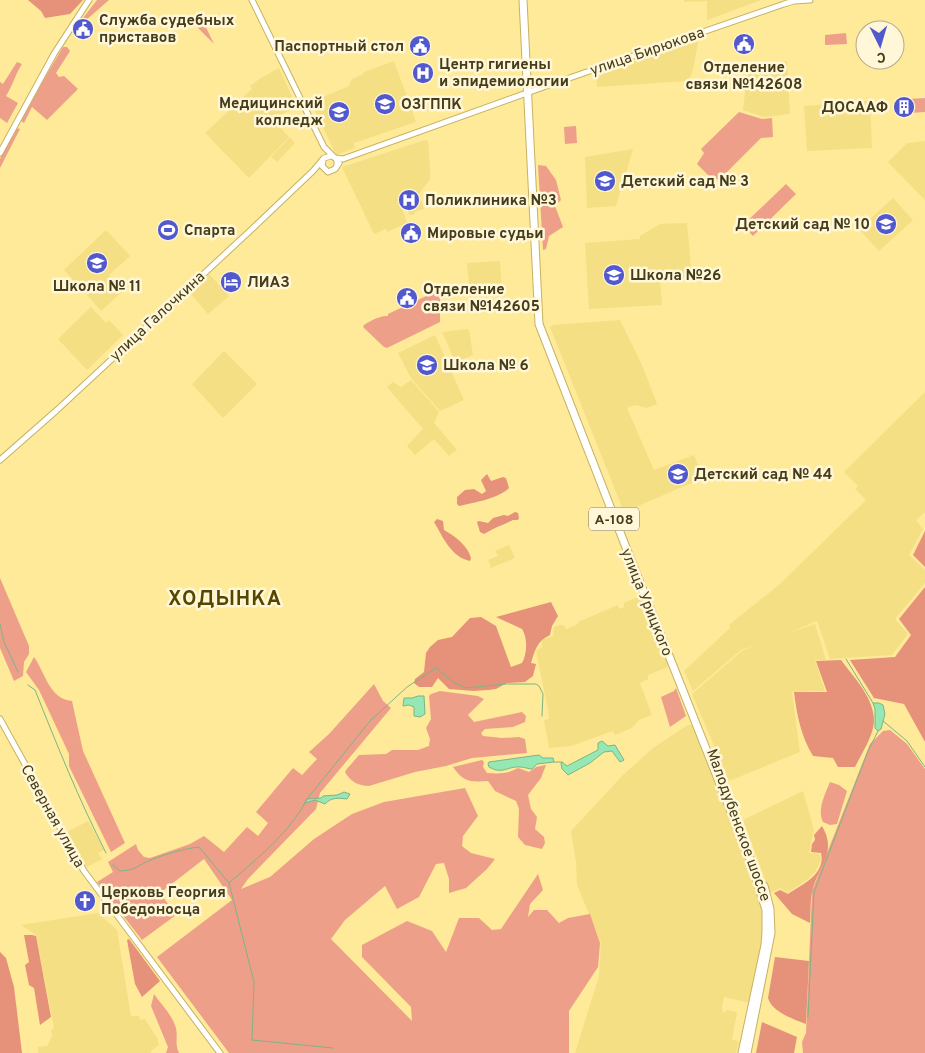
<svg xmlns="http://www.w3.org/2000/svg" width="925" height="1053" font-family="Overpass,sans-serif">
	<style>
		.built { fill: #f5df84 }
		.green { fill: #ee9f8a }
		.forest { fill: #e6917a }
		.water { fill: #95e8b4; stroke: #7db486 }
		.lines { fill: none; stroke-linecap: round; stroke-linejoin: round }
		.stream { stroke: #7db486; stroke-width: 1 }
		.secondary-casing { stroke: #c6b262; stroke-width: 7 }
		.highway-casing { stroke: #c6b262; stroke-width: 9 }
		.secondary { stroke: #fff; stroke-width: 5 }
		.highway { stroke: #fff; stroke-width: 7 }
		.labels { text-anchor: middle; stroke-width: 5; stroke-linejoin: round; paint-order: stroke }
		.shield { fill: #fff7d8; stroke: #7c7453; stroke-width: 1 }
		.shield-label { font-size: 14px; font-weight: bold; fill: #443c1a }
		.poi-label { font-size: 15px; font-weight: bold; fill: #443c1a; stroke: #fff7d8; text-anchor: start }
		.street-label { font-size: 15px; fill: #443c1a; stroke: #fff7d8 }
		.district-label { font-size: 20px; font-weight: bold; letter-spacing: 1px; fill: #554700; stroke: #fff7d8 }
	</style>
	<rect width="100%" height="100%" fill="#feea98"/>
	<g class="built">
		<polygon points="684,0 761,0 707,20 707,1 684,2"/>
		<polygon points="695,38 698,43 693,70 690,78 687,81 597,87 596,76 630,65 630,60"/>
		<polygon points="394,61 416,122 354,143 355,148 336,155 311,102 349,86 352,79 363,74 364,72"/>
		<polygon points="787,61 790,114 763,117 743,110 748,66"/>
		<polygon points="279,68 297,107 272,119 289,137 249,178 205,133 252,89 250,86 261,78"/>
		<polygon points="870,101 872,148 807,151 804,106"/>
		<polygon points="290,137 295,143 277,162 271,157"/>
		<polygon points="425,140 428,141 430,167 430,179 419,194 424,209 414,212 415,214 412,215 409,214 406,207 402,208 407,223 387,232 386,229 374,234 342,167"/>
		<polygon points="925,141 925,200 888,162 907,143"/>
		<polygon points="633,149 616,206 587,208 585,157"/>
		<polygon points="893,198 913,220 879,251 859,229"/>
		<polygon points="687,223 692,278 660,279 662,305 589,309 585,243 640,239 640,236 660,224"/>
		<polygon points="106,230 130,256 109,275 123,291 101,311 87,295 93,290 85,283 80,287 64,270"/>
		<polygon points="500,261 502,294 470,295 467,263"/>
		<polygon points="209,274 229,296 208,314 190,293"/>
		<polygon points="91,307 106,323 109,320 123,335 87,370 58,339"/>
		<polygon points="620,320 642,365 657,404 647,408 635,405 627,408 654,470 694,455 703,478 624,512 550,327 553,325"/>
		<polygon points="467,329 469,330 473,355 459,361 455,361 442,332"/>
		<polygon points="435,335 464,400 440,411 411,378 398,353"/>
		<polygon points="224,351 257,384 223,418 192,384"/>
		<polygon points="411,380 439,412 434,423 457,450 449,456 434,439 415,455 407,446 423,429 387,387 393,382 401,387"/>
		<polygon points="925,392 925,512 916,520 923,529 909,555 925,570 925,583 895,619 908,634 892,655 830,659 817,621 785,634 815,624 826,660 815,660 825,691 792,692 800,752 729,781 692,694 742,651 756,645 741,650 693,691 684,671 730,628 729,625 780,584 866,500 855,489 858,486 844,472"/>
		<polygon points="509,545 515,558 491,568 488,560 498,556 495,551"/>
		<polygon points="640,596 665,653 668,667 648,675 648,679 640,683 652,715 639,720 632,728 615,735 613,731 571,746 549,748 544,720 549,719 548,710 536,651 542,647 542,640 553,636 554,627 560,625 564,625 566,629 569,628 578,624 578,622 618,605 619,609 624,607 624,603"/>
		<polygon points="688,725 692,725 755,882 761,904 764,921 763,941 750,1003 724,997 722,1007 723,1013 727,1010 737,1012 732,1040 739,1041 736,1053 575,1053 599,976 601,943 577,885 576,862 571,831 623,775 653,748"/>
		<polygon points="803,791 814,830 809,853 820,854 821,860 815,872 807,880 787,893 780,888 770,893 743,820"/>
		<polygon points="88,821 104,850 98,853 102,859 87,867 67,832"/>
		<polygon points="98,913 117,930 131,1016 139,1016 140,1020 145,1019 157,1038 159,1045 151,1051 151,1053 38,1053 38,1047 47,1046 52,1036 51,1030 54,1028 36,935 21,925"/>
	</g>
	<g class="green">
		<polygon points="97,0 109,0 77,28 76,27"/>
		<polygon points="194,16 197,20 201,17 214,44 190,20"/>
		<polygon points="846,33 847,44 825,45 825,35"/>
		<polygon points="63,47 67,47 70,51 56,73 59,77 64,76 78,89 47,120 32,107 24,123 20,120"/>
		<path d="M17,62L22,64C15,75 13,85 6,96L18,103L7,123L0,118V82L3,84Z"/>
		<polygon points="925,98 925,112 910,113 909,99"/>
		<polygon points="739,112 762,119 772,118 773,137 761,138 719,180 709,176 697,164 704,153 701,149"/>
		<polygon points="576,126 577,143 565,144 564,127"/>
		<polygon points="16,128 20,129 0,168 0,159"/>
		<polygon points="538,165 546,166 556,180 561,200 555,206 563,227 549,236 546,249 543,250"/>
		<polygon points="786,184 796,194 753,236 743,225"/>
		<path d="M437,291L440,294V322L387,348L384,347L364,328L363,326C369,321 381,315 388,316V314Z"/>
		<polygon points="0,578 29,646 29,654 24,662 23,676 14,681 0,648"/>
		<path d="M34,657C45,672 49,699 72,701L83,751L125,843L111,852L69,766V754L39,690L26,672Z"/>
		<polygon points="374,684 383,701 391,708 320,793 316,809 248,879 241,889 270,877 314,839 352,814 384,802 465,788 478,816 463,836 462,846 471,853 495,859 487,869 466,888 449,893 449,879 444,863 436,864 419,897 397,909 385,886 345,920 331,939 412,1021 411,1007 362,957 362,945 407,921 432,931 446,952 459,918 479,918 492,930 501,929 538,874 543,890 530,904 528,917 534,910 547,910 559,923 568,918 590,914 600,943 598,967 569,1011 569,1053 229,1053 157,957 232,900 204,859 160,893 176,915 142,940 97,882 113,872 108,862 136,844 138,850 144,857 150,858 190,844 204,836 224,852 247,827 258,836 268,823 256,812 293,768 302,775 317,759 309,752 329,734"/>
		<polygon points="676,688 686,716 670,727 661,697 674,691"/>
		<path d="M440,691L478,696L484,699L468,715L474,722L522,712L526,716L525,722L513,727L485,729L481,733L483,736L502,738L519,737L525,739L527,753L472,758L446,766L415,772L369,786C358,786 350,781 345,772L346,770L359,755L386,754L392,750H418L429,746L430,739L426,728L431,719L429,696L431,694Z"/>
		<polygon points="890,730 907,744 925,769 925,1053 803,1053 802,1042 806,1033 812,891 870,744 883,731"/>
		<path d="M482,760L484,762L483,767L487,773C500,774 507,774 518,768L529,772L536,767L546,765L541,778L528,795L531,809L537,817L535,829L544,837L545,843L542,849L525,845L518,837L519,809L516,801L495,791L488,781C471,782 464,783 453,767Z"/>
		<path d="M830,782L839,785L847,791L837,824L830,825L823,822C817,810 825,794 830,782Z"/>
		<path d="M154,994C161,1004 171,1014 175,1025C179,1035 174,1044 179,1053H166L168,1047L151,1006Z"/>
	</g>
	<g class="forest">
		<polygon points="28,0 83,0 70,14 45,18 41,11"/>
		<path d="M487,474L491,481L503,477L506,478L509,488C500,498 473,503 459,506L457,504V497L465,490L474,489L482,494L486,491L481,480Z"/>
		<path d="M515,512L518,513L519,518L518,520H513C503,525 493,528 484,534L480,532L477,522L479,521L488,523L493,518L504,515L508,516Z"/>
		<path d="M437,519L443,521L444,530C455,536 468,546 471,558L470,561C451,557 443,537 434,522Z"/>
		<polygon points="925,531 925,567 913,555"/>
		<polygon points="925,587 925,742 904,704 874,698 850,660 895,657 911,635 899,619"/>
		<path d="M551,602L558,616L552,626L550,635C537,641 535,650 531,663L536,664L533,676L525,682L507,683L496,689L488,690L473,691L449,689L438,678L432,687H419L414,683L415,679L424,672L426,653L430,647L438,640L452,637L470,618L481,617L496,626L511,667L522,663C527,654 528,638 522,629L496,617Z"/>
		<path d="M841,660C855,679 879,703 873,728C870,741 861,755 855,767H838L833,758L813,756C801,736 797,716 794,692H827L816,661Z"/>
		<path d="M822,826C838,853 818,866 812,892C810,902 811,913 810,923L792,914L774,893L780,890L788,894C803,884 826,874 821,853L811,852L812,844L815,840L814,835Z"/>
		<polygon points="32,935 36,936 51,1017 40,1025 34,988 29,985 25,965 29,962 24,935"/>
		<polygon points="129,939 160,981 142,997 135,984 127,940"/>
		<polygon points="0,952 6,958 14,987 22,1053 0,1053"/>
		<path d="M775,957L809,961L806,1024C793,1019 772,1012 768,998Z"/>
		<polygon points="762,1022 797,1037 794,1053 756,1053"/>
	</g>
	<g class="water">
		<polygon points="418,696 424,696 425,714 420,717 414,716 414,707 409,705 403,706 404,698 412,698"/>
		<polygon points="873,703 879,703 883,705 885,714 881,729 878,731 875,728 875,709"/>
		<polygon points="602,741 608,746 615,745 624,760 620,762 612,751 604,752 590,763 568,775 562,769 561,763 562,762 567,766 598,750 598,743"/>
		<path d="M539,755L543,758H553L554,762L537,764L532,769C528,769 525,767 520,767C507,766 503,775 489,767L488,764L489,762Z"/>
		<path d="M344,792L350,794L347,799C339,798 331,797 325,804L315,800L305,803L307,799L321,798L323,796L337,795Z"/>
	</g>
	<g class="lines">
		<g class="stream">
			<polyline points="0,624 4,642 18,672"/>
			<polyline points="846,659 873,703"/>
			<path d="M28,685L35,690C57,745 79,800 106,853"/>
			<polyline points="883,721 907,741 925,767"/>
			<polyline points="554,762 562,762"/>
			<path d="M113,865L120,871C135,870 134,868 146,862C162,855 182,849 199,847L229,883C257,859 291,831 307,799L370,721L407,687L436,668L455,683L466,688L505,684H536L539,686L543,694L542,716"/>
			<polyline points="229,883 254,982 252,1040 333,1048"/>
			<polyline points="808,1017 814,892 868,751 878,731"/>
		</g>
		<g class="secondary-casing">
			<g id="secondary">
				<polyline points="252,0 324,147 337,160 337,165"/>
				<polyline points="0,153 54,54 89,0"/>
				<polyline points="335,158 343,159 549,85 784,4 794,1 810,0"/>
				<polyline points="323,160 322,166 328,172 335,169 339,163"/>
				<polyline points="0,460 57,410 252,229 313,171 324,158 331,156"/>
				<polyline points="0,719 84,871 220,1053"/>
			</g>
		</g>
		<g class="highway-casing">
			<g id="highway">
				<polyline points="523,0 539,324 627,550 751,862 766,910 766,932 765,945 742,1053"/>
				<polyline points="747,1053 771,933 770,909 764,886"/>
			</g>
		</g>
		<use href="#secondary" class="secondary"/>
		<use href="#highway" class="highway"/>
	</g>
	<defs>
		<g id="civic-disc" transform="scale(1.125)"><circle r="9.5" fill="#5259cf" stroke="#fff7d8"/><path d="M-.6-6.5H3V-4.5H.6V-3L4-1V1h2V6H-6V1h2V-1L-.6-3ZM-1.2 2.5V6h2.4V2.5Z" fill="#fff"/></g>
		<g id="hospital-disc" transform="scale(1.125)"><circle r="9.5" fill="#5259cf" stroke="#fff7d8"/><path d="M-5-5h3v3.5h4V-5h3V5h-3V1.5h-4V5h-3Z" fill="#fff"/></g>
		<g id="university-disc" transform="scale(1.125)"><circle r="9.5" fill="#5259cf" stroke="#fff7d8"/><path d="M0-5L7-2L0 1L-7-2ZM-4 1L0 2.5L4 1V4Q0 6-4 4Z" fill="#fff"/></g>
		<g id="building-disc" transform="scale(1.125)"><circle r="9.5" fill="#5259cf" stroke="#fff7d8"/><path d="M-4-6H4V6H1V3H-1V6H-4ZM-2.5-4.3h1.7v1.8h-1.7ZM.8-4.3h1.7v1.8H.8ZM-2.5-1h1.7V.8h-1.7ZM.8-1h1.7V.8H.8Z" fill="#fff"/></g>
		<g id="school-disc" transform="scale(1.125)"><circle r="9.5" fill="#5259cf" stroke="#fff7d8"/><path d="M0-5L7-2L0 1L-7-2ZM-4 1L0 2.5L4 1V4Q0 6-4 4Z" fill="#fff"/></g>
		<g id="stadium-disc" transform="scale(1.125)"><circle r="9.5" fill="#5259cf" stroke="#fff7d8"/><path d="M0-5a6.5 5 0 1 0 0 10a6.5 5 0 1 0 0-10ZM-3.5-1.8h7v3.6h-7Z" fill="#fff"/></g>
		<g id="hotel-disc" transform="scale(1.125)"><circle r="9.5" fill="#5259cf" stroke="#fff7d8"/><path d="M-6-4.5h1.5V1H6V5H4.5V3h-9V5H-6ZM-4 0a1.8 1.8 0 1 1 3.6 0ZM.5 0V-2.5h3Q6-2.5 6 0Z" fill="#fff"/></g>
		<g id="church-disc" transform="scale(1.125)"><circle r="9.5" fill="#5259cf" stroke="#fff7d8"/><path d="M-1.2-6h2.4v3.5h3.3v2.4h-3.3V6h-2.4V-.1h-3.3v-2.4h3.3Z" fill="#fff"/></g>
	</defs>
	<g fill-rule="evenodd">
		<use href="#civic-disc" x="83" y="29"/>
		<use href="#civic-disc" x="744" y="44"/>
		<use href="#civic-disc" x="420" y="46"/>
		<use href="#hospital-disc" x="423" y="73"/>
		<use href="#university-disc" x="385" y="104"/>
		<use href="#building-disc" x="904" y="107"/>
		<use href="#university-disc" x="339" y="112"/>
		<use href="#school-disc" x="605" y="181"/>
		<use href="#hospital-disc" x="409" y="200"/>
		<use href="#school-disc" x="886" y="224"/>
		<use href="#stadium-disc" x="168" y="230"/>
		<use href="#civic-disc" x="411" y="233"/>
		<use href="#school-disc" x="97" y="263"/>
		<use href="#school-disc" x="614" y="275"/>
		<use href="#hotel-disc" x="231" y="282"/>
		<use href="#civic-disc" x="407" y="298"/>
		<use href="#school-disc" x="427" y="365"/>
		<use href="#school-disc" x="678" y="474"/>
		<use href="#church-disc" x="85" y="901"/>
	</g>
	<g class="labels">
		<rect class="shield" x="589" y="507.5" width="50" height="23" rx="4"/>
		<g class="shield-label">
			<text x="614" y="524">А-108</text>
		</g>
		<g class="poi-label">
			<text x="99" y="25">Служба судебных<tspan x="99" dy="17">приставов</tspan></text>
			<text x="404" y="51" text-anchor="end">Паспортный стол</text>
			<text x="439" y="69">Центр гигиены<tspan x="439" dy="17">и эпидемиологии</tspan></text>
			<text x="744" y="72" text-anchor="middle">Отделение<tspan x="744" dy="17">связи №142608</tspan></text>
			<text x="323" y="108" text-anchor="end">Медицинский<tspan x="323" dy="17">колледж</tspan></text>
			<text x="401" y="109">ОЗГППК</text>
			<text x="888" y="112" text-anchor="end">ДОСААФ</text>
			<text x="621" y="186">Детский сад № 3</text>
			<text x="425" y="205">Поликлиника №3</text>
			<text x="870" y="229" text-anchor="end">Детский сад № 10</text>
			<text x="184" y="235">Спарта</text>
			<text x="427" y="238">Мировые судьи</text>
			<text x="630" y="280">Школа №26</text>
			<text x="247" y="287">ЛИАЗ</text>
			<text x="97" y="291" text-anchor="middle">Школа № 11</text>
			<text x="423" y="294">Отделение<tspan x="423" dy="17">связи №142605</tspan></text>
			<text x="443" y="370">Школа № 6</text>
			<text x="694" y="479">Детский сад № 44</text>
			<text x="101" y="897">Церковь Георгия<tspan x="101" dy="17">Победоносца</tspan></text>
		</g>
		<g class="street-label">
			<text transform="translate(647 51) rotate(-19)" y="5">улица Бирюкова</text>
			<text transform="translate(157 316) rotate(-43)" y="5">улица Галочкина</text>
			<text transform="translate(647 602) rotate(68)" y="5">улица Урицкого</text>
			<text transform="translate(53 816) rotate(61)" y="5">Северная улица</text>
			<text transform="translate(739 825) rotate(70)" y="5">Малодубенское шоссе</text>
		</g>
		<g class="district-label">
			<text x="225" y="605">ХОДЫНКА</text>
		</g>
	</g>
	<g transform="translate(880 45) rotate(175)"><circle r="24" fill="#fff7d8" stroke="#b4ac8c"/>
	<path d="M0-4L9 19L0 12L-9 19Z" fill="#5259cf"/>
	<text y="-8" font-size="14" font-weight="bold" text-anchor="middle" fill="#443c1a">С</text>
	</g>
</svg>
